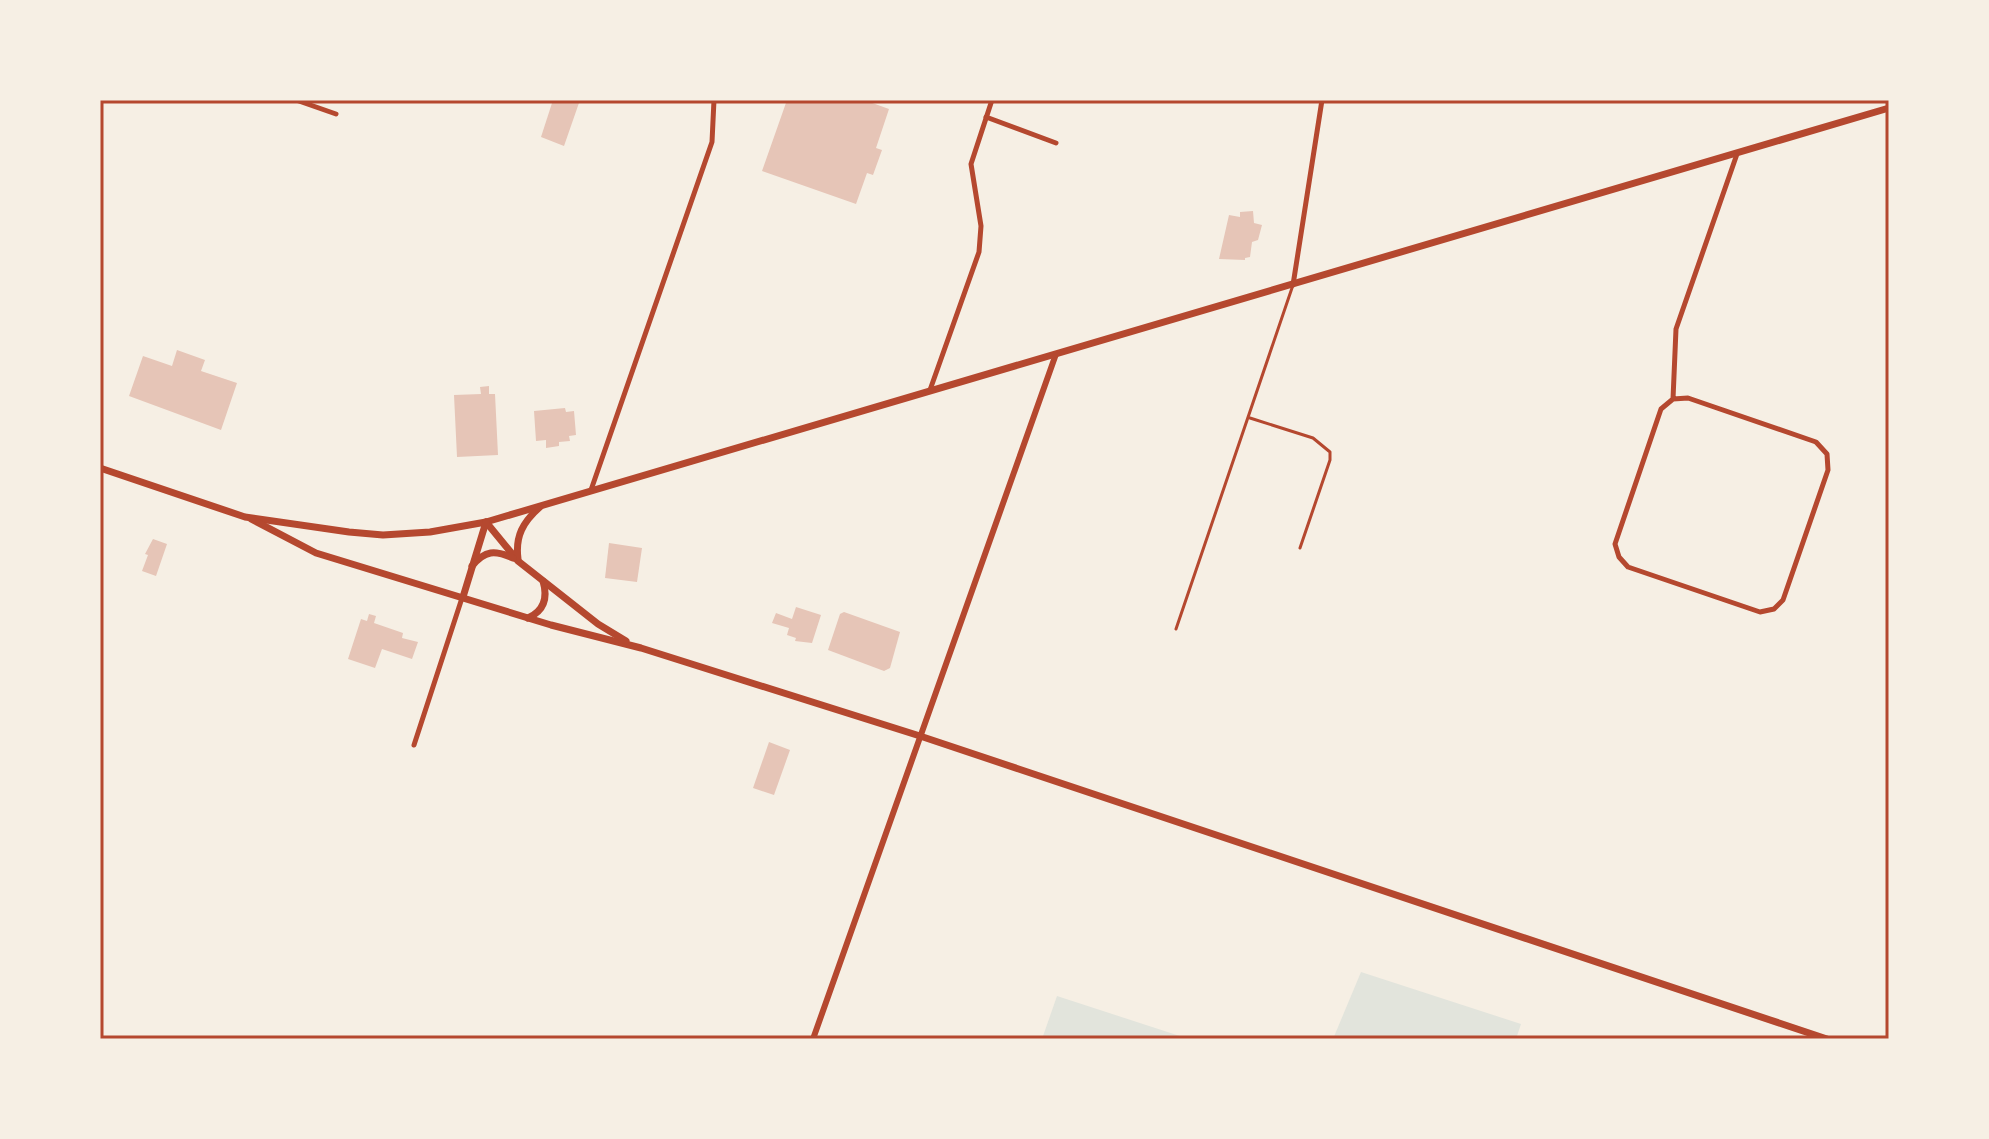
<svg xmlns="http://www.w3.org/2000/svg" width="1989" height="1139" font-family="'Fira Sans Condensed',sans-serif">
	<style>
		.green { fill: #e2e4dc }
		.building { fill: #e6c5b7 }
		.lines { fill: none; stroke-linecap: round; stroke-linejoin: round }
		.service { stroke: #b5482f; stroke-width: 3 }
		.minor { stroke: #b5482f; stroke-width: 5 }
		.tertiary { stroke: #b5482f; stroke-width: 6 }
		.secondary { stroke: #b5482f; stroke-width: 7 }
		.neatline { fill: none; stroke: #b5482f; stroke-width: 3 }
	</style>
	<rect width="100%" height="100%" fill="#f6efe4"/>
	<g class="green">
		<polygon points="1361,972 1521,1024 1516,1039 1333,1039"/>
		<polygon points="1057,996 1189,1039 1042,1039"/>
	</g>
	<g class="building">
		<polygon points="553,100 580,100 564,146 541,137"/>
		<polygon points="787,100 864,100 889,109 876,148 882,150 873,175 867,173 856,204 762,171"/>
		<polygon points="1253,211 1254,223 1262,225 1258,240 1252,242 1250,257 1245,258 1245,260 1219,259 1229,215 1240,217 1240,212"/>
		<polygon points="177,350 205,360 201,371 237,383 221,430 129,396 143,356 172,366"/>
		<polygon points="489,386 489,394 495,394 498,455 457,457 454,395 481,394 480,387"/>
		<polygon points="565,408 566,412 574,411 576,435 569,436 570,441 559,442 559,446 546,448 546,440 536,441 534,411"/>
		<polygon points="153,539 167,544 156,576 142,571 148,555 145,554"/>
		<polygon points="609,543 642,548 637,582 605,578"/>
		<polygon points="796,607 821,615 812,643 795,641 796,638 787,635 789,628 772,623 776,613 792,619"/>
		<polygon points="844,612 900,632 890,668 884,671 828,650 840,614"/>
		<polygon points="369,614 376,616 374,623 403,633 402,638 418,642 412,659 382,649 375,668 348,659 361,619 367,621"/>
		<polygon points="769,742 790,750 774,795 753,788"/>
	</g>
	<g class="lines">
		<g class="service">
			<polyline points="1250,418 1313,438 1330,452 1330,460 1300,548"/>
			<polyline points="1176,629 1293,285"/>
		</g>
		<g class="minor">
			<polyline points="296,100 336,114"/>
			<polyline points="986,117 1056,143"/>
			<polyline points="1293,285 1322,100"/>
			<polyline points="930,390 979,252 981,226 971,164 992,100"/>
			<polyline points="1673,399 1688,398 1816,442 1827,454 1828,470 1783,600 1774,609 1760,612 1628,567 1619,557 1615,544 1661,409 1673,399 1676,329 1737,154"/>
			<polyline points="591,490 712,142 714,100"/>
			<polyline points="414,745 462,598"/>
		</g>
		<polyline class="tertiary" points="813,1039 1056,354"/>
		<g class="secondary">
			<polyline points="100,468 245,517 349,532 383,535 430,532 486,522 1889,108"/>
			<polyline points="251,519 316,553 551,625 641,648 920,736 1827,1039"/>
			<polyline points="486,522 518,561 598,624 626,641"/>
			<path d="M518,559C515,536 523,522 540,507"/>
			<path d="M472,566C485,550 495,550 513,558"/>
			<polyline points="463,597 486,522"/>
			<path d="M528,618C544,611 548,598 543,581"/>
		</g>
	</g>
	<rect width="1989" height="1139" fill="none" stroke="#f6efe4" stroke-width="204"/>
	<rect x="102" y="102" width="1785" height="935" class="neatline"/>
</svg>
